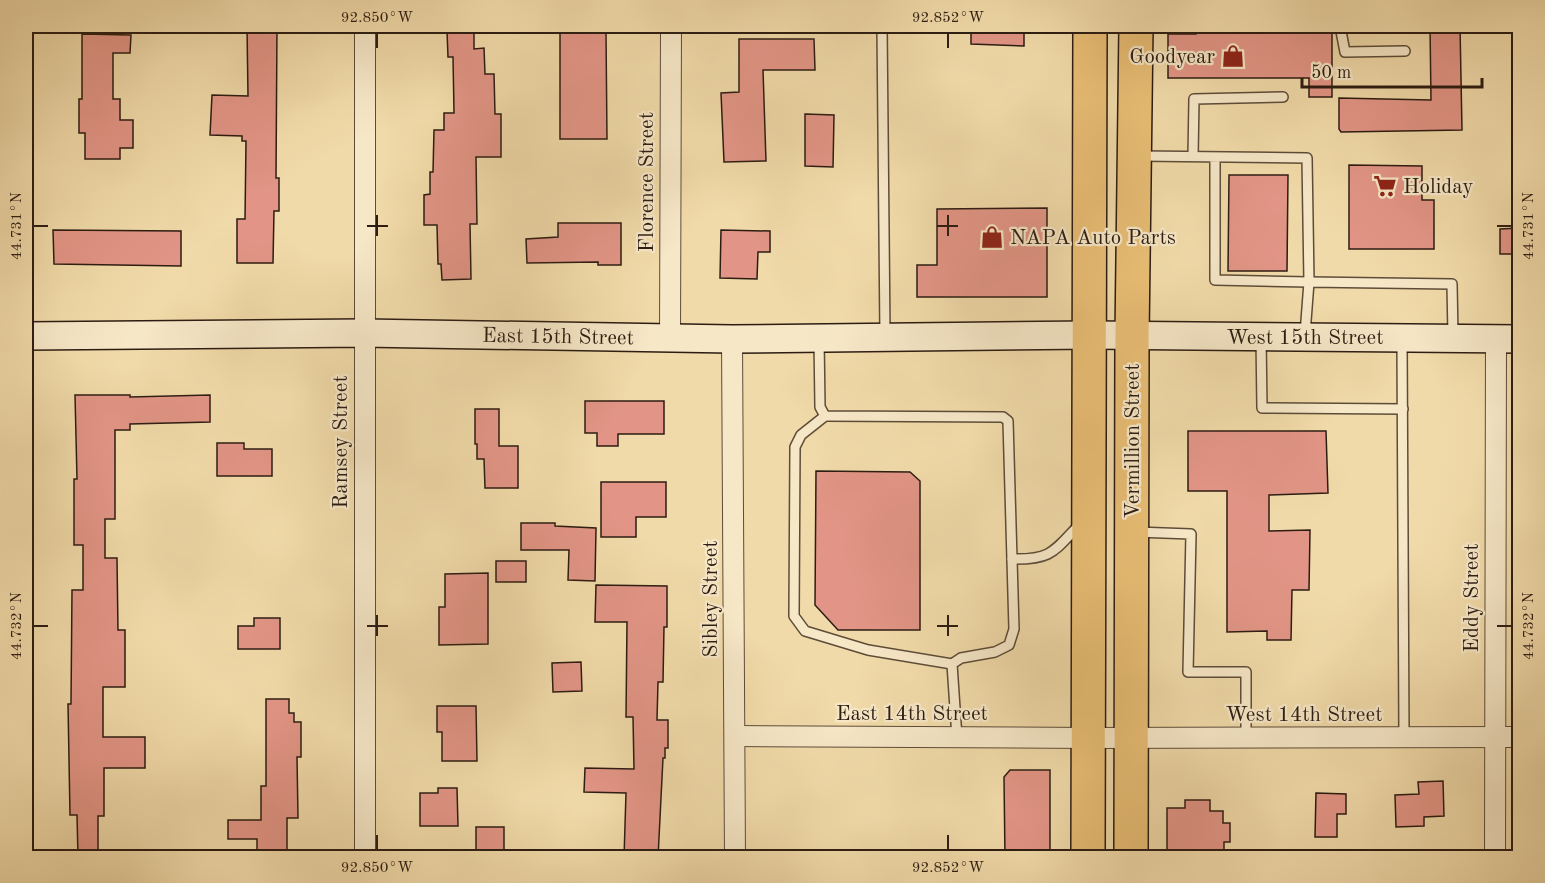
<svg xmlns="http://www.w3.org/2000/svg" width="1545" height="883" font-family="'Old Standard TT',serif">
	<style>
		.building { fill: #e29586; stroke: #2c1c12; stroke-width: 1.5 }
		.lines { fill: none; stroke-linecap: round; stroke-linejoin: round }
		.lane-casing { stroke: #5d4c38; stroke-width: 12 }
		.street-casing { stroke: #5d4c38; stroke-width: 22 }
		.secondary-casing { stroke: #2c1c12; stroke-width: 30 }
		.highway-casing { stroke: #2c1c12; stroke-width: 36 }
		.lane { stroke: #f6e7c7; stroke-width: 9 }
		.street { stroke: #f6e7c7; stroke-width: 20 }
		.secondary { stroke: #f6e7c7; stroke-width: 27 }
		.highway { stroke: #e8bd74; stroke-width: 33 }
		.ticks { fill: none; stroke: #2c1c12; stroke-width: 2 }
		.labels { text-anchor: middle; stroke-width: 4.5; stroke-linejoin: round; paint-order: stroke }
		.poi-label { font-size: 21px; fill: #2c1c12; stroke: #f6e7c7; text-anchor: start }
		.street-label { font-size: 21px; fill: #2c1c12; stroke: #f6e7c7 }
		.neatline { fill: none; stroke: #2c1c12; stroke-width: 2 }
		.ticks-label { font-size: 15px; text-anchor: middle; fill: #2c1c12 }
	</style>
	<rect width="100%" height="100%" fill="#f1daa9"/>
	<filter id="stains"><feTurbulence type="fractalNoise" baseFrequency=".00333" numOctaves="4"/><feColorMatrix values="0 0 0 0 .2 0 0 0 0 .09 0 0 0 0 .02 0 0 0 .5 -.17"/></filter>
	<radialGradient id="worn" r=".72"><stop offset=".6" stop-color="#630" stop-opacity="0"/><stop offset="1" stop-color="#630" stop-opacity=".3"/></radialGradient>
	<g class="building">
		<polygon points="247,26 277,26 276,178 279,178 279,211 274,211 273,263 237,263 237,219 245,219 246,141 242,141 242,136 210,135 212,95 248,96"/>
		<polygon points="971,26 1024,26 1024,46 971,44"/>
		<polygon points="1196,26 1309,26 1309,28 1332,28 1332,97 1309,97 1309,78 1168,78 1168,34 1196,34"/>
		<polygon points="1430,26 1460,26 1462,130 1341,132 1339,129 1339,98 1431,100"/>
		<polygon points="447,31 474,31 474,49 484,48 485,74 494,74 495,114 501,114 501,157 476,157 477,224 470,224 471,279 442,280 441,264 438,264 437,225 424,225 424,195 430,194 430,172 433,172 434,130 444,130 444,113 454,113 453,57 448,57"/>
		<polygon points="560,32 606,32 607,139 560,139"/>
		<polygon points="82,34 131,35 130,53 113,53 113,99 120,99 120,120 133,120 133,148 120,148 120,159 85,159 85,133 79,133 79,99 82,99"/>
		<polygon points="739,39 814,39 815,70 763,70 766,161 724,162 721,93 739,92"/>
		<polygon points="805,114 834,115 833,167 805,166"/>
		<polygon points="1349,165 1422,166 1422,200 1434,200 1434,249 1349,249"/>
		<polygon points="1229,175 1288,175 1287,271 1228,271"/>
		<polygon points="1047,208 1047,297 917,297 917,265 937,265 937,209"/>
		<polygon points="558,223 621,223 621,265 598,265 598,262 527,263 526,239 558,237"/>
		<polygon points="1520,228 1520,254 1500,254 1500,229"/>
		<polygon points="53,230 181,231 181,266 54,264"/>
		<polygon points="721,230 770,231 770,252 758,252 757,279 720,278"/>
		<polygon points="75,395 130,395 130,397 210,395 210,422 130,424 130,430 115,430 115,519 105,519 105,558 117,558 118,630 125,630 125,687 103,687 103,737 145,737 145,768 104,768 104,816 98,816 98,858 78,858 77,815 70,815 68,704 71,704 72,590 83,590 83,545 74,545 74,479 77,479"/>
		<polygon points="585,401 664,401 664,434 618,434 618,446 597,446 597,433 585,433"/>
		<polygon points="475,409 499,409 499,446 518,446 518,488 485,488 484,459 477,459 477,444 475,444"/>
		<polygon points="1188,431 1326,431 1328,493 1269,495 1269,531 1310,530 1309,590 1292,590 1291,640 1267,640 1267,631 1227,632 1227,491 1188,491"/>
		<polygon points="217,443 244,443 244,449 272,449 272,476 217,476"/>
		<polygon points="816,471 910,472 920,481 920,630 838,630 815,605"/>
		<polygon points="601,482 666,482 666,517 636,517 636,537 601,537"/>
		<polygon points="521,523 555,523 555,526 596,528 595,581 568,580 569,550 521,550"/>
		<rect x="496" y="561" width="30" height="21"/>
		<polygon points="488,573 488,644 439,645 439,607 445,607 445,574"/>
		<polygon points="596,585 667,586 667,627 664,627 663,682 658,682 657,720 668,720 668,748 665,748 665,758 663,758 658,858 624,858 626,793 584,792 585,768 634,769 633,717 626,717 627,622 595,622"/>
		<polygon points="254,618 280,618 280,649 238,649 238,626 254,626"/>
		<polygon points="581,662 582,691 553,692 552,663"/>
		<polygon points="266,699 289,699 289,713 294,713 294,722 301,722 301,757 297,757 298,818 287,818 287,858 257,858 257,839 228,839 228,820 261,820 261,786 266,786"/>
		<polygon points="437,706 476,706 477,761 442,761 442,732 437,732"/>
		<polygon points="1010,770 1050,770 1050,858 1005,858 1004,777"/>
		<polygon points="1443,781 1444,816 1424,817 1424,826 1396,827 1395,795 1419,794 1418,782"/>
		<polygon points="438,788 457,788 458,826 420,826 420,793 438,793"/>
		<polygon points="1316,793 1346,794 1346,814 1337,814 1337,837 1315,837"/>
		<polygon points="1185,800 1210,800 1210,811 1223,811 1223,823 1230,823 1230,842 1224,842 1224,856 1167,856 1167,808 1185,808"/>
		<rect x="476" y="827" width="28" height="31"/>
	</g>
	<g class="lines">
		<g class="lane-casing">
			<g id="lane">
				<polyline points="882,26 885,335"/>
				<polyline points="1340,26 1345,52 1405,51"/>
				<polyline points="1140,156 1307,158 1309,282 1215,280 1215,157"/>
				<polyline points="1193,156 1194,99 1283,97"/>
				<polyline points="1305,334 1309,282 1452,284 1453,336"/>
				<polyline points="1261,338 1262,408 1403,409"/>
				<polyline points="819,340 820,407 825,416 1003,417 1008,421 1014,629 1009,645 995,652 961,658 952,664 957,738"/>
				<polyline points="1402,341 1404,737"/>
				<polyline points="825,416 801,435 795,447 794,616 805,631 868,650 952,664"/>
				<polyline points="1136,532 1191,534 1188,672 1246,672 1246,738"/>
				<path d="M1012,559C1052,560 1054,551 1080,524"/>
			</g>
		</g>
		<g class="street-casing">
			<g id="street">
				<polyline points="670,338 671,26"/>
				<polyline points="732,339 735,858"/>
				<polyline points="735,736 1089,738 1520,737"/>
				<polyline points="365,858 365,26"/>
				<polyline points="1495,858 1496,339"/>
			</g>
		</g>
		<g class="secondary-casing">
			<polyline id="secondary" points="26,336 364,333 732,339 1091,335 1520,339"/>
		</g>
		<g class="highway-casing">
			<g id="highway">
				<polyline points="1088,858 1090,26"/>
				<polyline points="1131,858 1132,336 1136,26"/>
			</g>
		</g>
		<use href="#lane" class="lane"/>
		<use href="#street" class="street"/>
		<use href="#secondary" class="secondary"/>
		<use href="#highway" class="highway"/>
	</g>
	<path class="ticks" d="M377,33V48M948,33V48M377,215V236M948,215V236M33,226H48M367,226H388M937,226H958M1497,226H1512M377,615V636M948,615V636M33,626H48M367,626H388M937,626H958M1497,626H1512M377,835V850M948,835V850"/>
	<defs>
		<g id="shop-bare" transform="scale(1.8)"><path d="M-5-2.5h2.3a2.7 3.5 0 0 1 5.4 0H5L5.5 6h-11ZM-1.5-2.5h3a1.5 2.3 0 0 0-3 0Z" fill="#8f2418" stroke="#f6e7c7" stroke-width="2.5" paint-order="stroke"/></g>
		<g id="supermarket-bare" transform="scale(1.8)"><path d="M-6-5.5h2.5l.6 2H6L4.5 2H-2.5L-4.4-4H-6ZM-1.5 3.2a1.3 1.3 0 1 0 .1 0ZM3 3.2a1.3 1.3 0 1 0 .1 0Z" fill="#8f2418" stroke="#f6e7c7" stroke-width="2.5" paint-order="stroke"/></g>
	</defs>
	<g fill-rule="evenodd">
		<use href="#shop-bare" x="1233" y="56"/>
		<use href="#supermarket-bare" x="1385" y="186"/>
		<use href="#shop-bare" x="992" y="237"/>
	</g>
	<g class="labels">
		<g class="poi-label">
			<text x="1215" y="63" text-anchor="end">Goodyear</text>
			<text x="1403" y="193">Holiday</text>
			<text x="1010" y="244">NAPA Auto Parts</text>
		</g>
		<g class="street-label">
			<text transform="translate(646 182) rotate(-90)" y="7">Florence Street</text>
			<text transform="translate(558 336) rotate(1)" y="7">East 15th Street</text>
			<text x="1305" y="344">West 15th Street</text>
			<text transform="translate(1132 441) rotate(-90)" y="7">Vermillion Street</text>
			<text transform="translate(340 442) rotate(-90)" y="7">Ramsey Street</text>
			<text transform="translate(1471 598) rotate(-90)" y="7">Eddy Street</text>
			<text transform="translate(710 599) rotate(-90)" y="7">Sibley Street</text>
			<text x="912" y="720">East 14th Street</text>
			<text x="1304" y="721">West 14th Street</text>
		</g>
	</g>
	<rect width="1545" height="883" fill="none" stroke="#f1daa9" stroke-width="66"/>
	<path d="M1302 78v9h180v-9" fill="none" stroke="#2c1c12" stroke-width="3"/>
	<text x="1311" y="78" font-size="18" fill="#2c1c12" stroke="#f6e7c7" stroke-width="4.5" paint-order="stroke">50 m</text>
	<rect x="33" y="33" width="1479" height="817" class="neatline"/>
	<g class="ticks-label">
		<text x="377" y="22">92.850°W</text>
		<text x="948" y="22">92.852°W</text>
		<text transform="translate(1528 226) rotate(-90)" y="5">44.731°N</text>
		<text transform="translate(16 226) rotate(-90)" y="5">44.731°N</text>
		<text transform="translate(1528 626) rotate(-90)" y="5">44.732°N</text>
		<text transform="translate(16 626) rotate(-90)" y="5">44.732°N</text>
		<text x="377" y="872">92.850°W</text>
		<text x="948" y="872">92.852°W</text>
	</g>
	<rect width="100%" height="100%" filter="url(#stains)"/>
	<rect width="100%" height="100%" fill="url(#worn)"/>
</svg>
